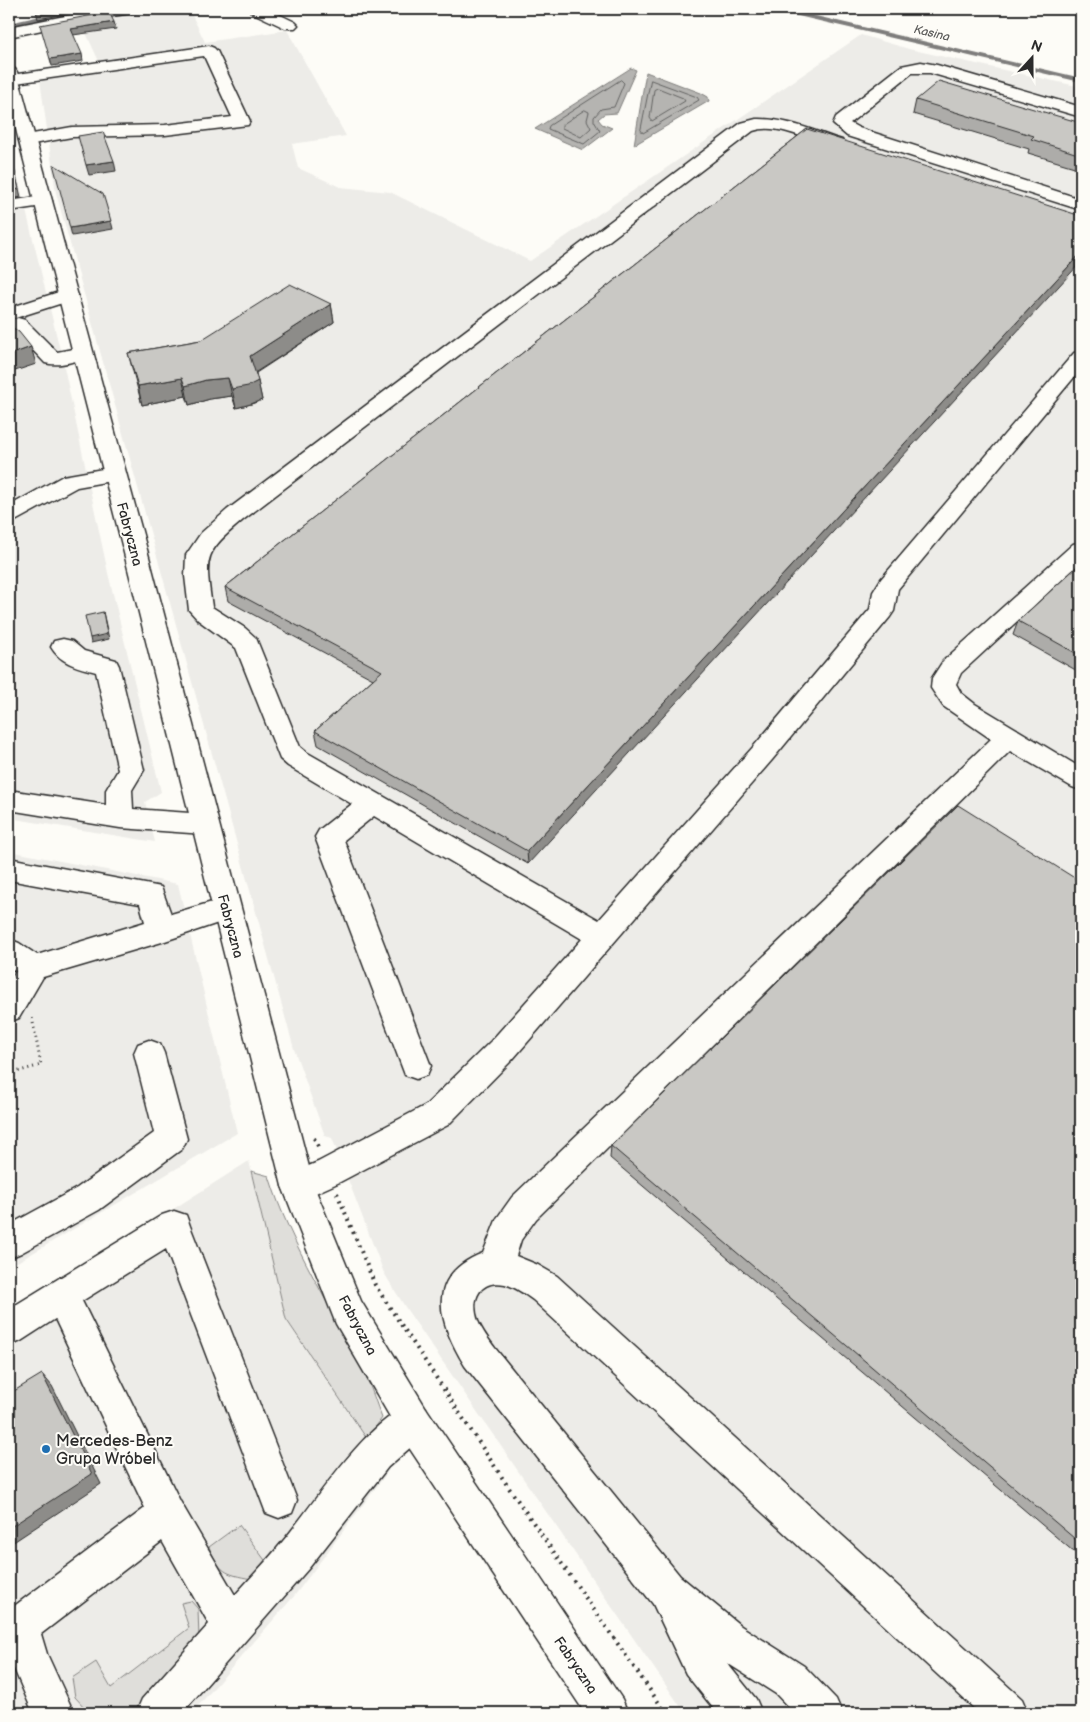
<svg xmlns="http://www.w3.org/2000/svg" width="1090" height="1722" font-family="'Balsamiq Sans',sans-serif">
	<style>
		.built { fill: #edece8 }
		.green { fill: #dfdeda; stroke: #858482 }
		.water { fill: #b5b4b1; stroke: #7e7d7b }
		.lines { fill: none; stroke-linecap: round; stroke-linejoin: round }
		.shore { stroke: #626261; stroke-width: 1 }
		.stream { stroke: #7e7d7b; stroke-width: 4 }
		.minor-casing { stroke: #2b2b2b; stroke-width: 3 }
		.major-casing { stroke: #2b2b2b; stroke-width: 3 }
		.path-far1 { stroke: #2b2b2b; stroke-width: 3; stroke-dasharray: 1 4; stroke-linecap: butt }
		.path { stroke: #2b2b2b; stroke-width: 4; stroke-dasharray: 2 5; stroke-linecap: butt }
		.minor { fill: #fdfcf7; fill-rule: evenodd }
		.major { fill: #fdfcf7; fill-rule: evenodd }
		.wall { fill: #adaca9; stroke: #2b2b2b }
		.shaded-wall { fill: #8d8c89; stroke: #2b2b2b }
		.building { fill: #c9c8c4; stroke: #2b2b2b }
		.poi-dot { fill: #1f6fb2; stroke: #fdfcf7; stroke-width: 2 }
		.labels { text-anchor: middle; stroke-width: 4; stroke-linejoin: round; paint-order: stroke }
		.far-water-label { font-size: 12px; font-style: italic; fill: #5b5b5a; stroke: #fdfcf7 }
		.street-label { font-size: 14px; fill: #2b2b2b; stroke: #fdfcf7 }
		.near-poi-label { font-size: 16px; fill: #2b2b2b; stroke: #fdfcf7; text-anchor: start }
	</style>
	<rect width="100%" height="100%" fill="#fdfcf7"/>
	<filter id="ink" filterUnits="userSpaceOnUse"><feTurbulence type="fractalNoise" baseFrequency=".02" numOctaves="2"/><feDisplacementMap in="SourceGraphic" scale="10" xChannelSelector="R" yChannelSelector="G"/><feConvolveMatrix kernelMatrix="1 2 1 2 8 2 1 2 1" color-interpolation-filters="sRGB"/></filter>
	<g filter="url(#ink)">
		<g class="built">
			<polygon points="166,9 189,9 205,42 287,30 346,136 292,144 298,168 340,187 390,192 530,261 861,35 909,49 1081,87 1081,1713 685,1713 407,1310 384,1273 332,1138 325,1136 294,1049 56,193 40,80 103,70 80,20"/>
			<polygon points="9,141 63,362 108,573 161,792 145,802 155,842 9,818"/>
			<polygon points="9,851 178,884 237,1133 9,1267"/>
			<polygon points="249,1161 286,1319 367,1439 387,1473 295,1595 192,1713 9,1713 9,1313"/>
		</g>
		<g class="green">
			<path d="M251,1171L269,1176C291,1247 333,1308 365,1375C372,1388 376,1404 382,1418L367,1439L286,1319Z"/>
			<path d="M239,1525L270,1567L252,1579C224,1574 220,1572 209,1547Z"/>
			<polygon points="191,1601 198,1609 199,1639 148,1702 126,1713 105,1713 85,1708 75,1697 72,1678 96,1662 111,1688 189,1628 181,1603"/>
		</g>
		<g class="water">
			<polygon points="631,68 636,70 617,113 604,114 598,119 602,124 612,128 583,150 535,129"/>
			<polygon points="646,72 701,93 708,97 709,101 634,145"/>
		</g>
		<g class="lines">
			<g class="shore">
				<polygon points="621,80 624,83 614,107 601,109 594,117 594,121 600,131 584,144 548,129 549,126"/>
				<polygon points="651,80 697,97 699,100 643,133 641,130"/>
				<polygon points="658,88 683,98 685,101 652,121 650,118 654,90"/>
				<polygon points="585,110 589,112 587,120 591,128 581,137 562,128 562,125"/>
			</g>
			<g class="stream">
				<polyline points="777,9 1081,80"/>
				<polyline points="10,25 45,17"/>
			</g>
			<g class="minor-casing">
				<g id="minor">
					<polygon points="101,9 138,9 136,12 131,13 89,20 9,37 9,27"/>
					<polygon points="249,9 268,9 295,22 298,25 295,28 285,28 251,12"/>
					<polygon points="209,46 214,48 217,51 250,121 248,125 165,135 72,137 27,145 21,144 19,140 21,136 27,135 72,127 165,125 232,117 204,56 9,84 9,76 11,75"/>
					<polygon points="921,62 937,65 1081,107 1081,117 930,73 912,73 850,123 859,128 1081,199 1081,210 847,136 833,124 836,117 901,66"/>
					<path d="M756,119C786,118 814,131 842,140L844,144L842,148L836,149C811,143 780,122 753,131L243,520C203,554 205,556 212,607L245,628L256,638L300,747L306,752L599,920L754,746L870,609L873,592L881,579L1074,353L1081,351V369L898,589L894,611L890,617L772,760L513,1059L448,1125L340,1182L298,1201L287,1197L282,1186L287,1175L318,1162L426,1105L491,1041L582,939L374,816L344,840L431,1066L427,1075L416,1079L405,1075L315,837L319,830L352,804L288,766L280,759L236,648L198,620L189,610L185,576L186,555L201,533L227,510L741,123Z"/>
					<polygon points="43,196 49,197 52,201 49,205 9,211 9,201"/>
					<polygon points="68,289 75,291 78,295 75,299 9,320 9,308"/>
					<path d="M18,318L25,320L57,352L83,347L90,349L93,353L90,357C76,361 59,367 45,363L9,325L11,320Z"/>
					<polygon points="114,467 122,469 125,474 122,479 77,487 17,520 9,522 9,506 63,476"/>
					<path d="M1081,542V562L961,673L956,684L961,693L975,704L1081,768V790L1072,787L1010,751L536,1219L521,1240L516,1256L538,1265L557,1276L1022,1699L1028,1713H979L533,1300C525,1294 515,1287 505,1284C480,1279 470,1299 478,1321C482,1331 489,1340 495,1348L680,1576L741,1626L804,1666L836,1699L842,1713H794L776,1694L727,1663L756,1699L762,1713H717L686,1674L653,1604L465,1366C438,1322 424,1276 483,1253L497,1218L512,1197L991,739L943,706L931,688L932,678L943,661L1073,544Z"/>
					<path d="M63,639L72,641L84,651L116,660L119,666L144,770L132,790L133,809L204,814L214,817L217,824L214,831L204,834L120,828L9,810V790L106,805V790L118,770L96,672C78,667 61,664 51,647L54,641Z"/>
					<polygon points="9,858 161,887 171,914 226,898 236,901 240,909 236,917 162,942 43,977 19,1018 9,1022 9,983 16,971 9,967 9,939 19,943 37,955 145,922 140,904 9,880"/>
					<polygon points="149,1040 160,1044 164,1053 187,1139 182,1149 99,1210 21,1253 9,1258 9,1225 77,1188 154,1133 134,1053 138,1044"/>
					<path d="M174,1211L186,1215L190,1226L297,1500L292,1513L279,1518L266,1513L166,1249L82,1301L180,1501L235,1595C251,1577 268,1560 283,1541C318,1499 363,1424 413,1403L426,1408L431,1421L426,1434L388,1467L309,1568L182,1713H136L142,1699L209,1624L162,1541L41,1634L47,1654L74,1713H33L9,1657V1610L145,1508L55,1319L21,1341L9,1346V1309L162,1215Z"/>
				</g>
			</g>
			<g class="major-casing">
				<polygon id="major" points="9,67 15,69 17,72 149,557 314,1186 361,1301 426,1408 622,1699 628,1713 585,1713 400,1434 336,1324 282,1186 125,557 9,102"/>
			</g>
			<polyline class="path-far1" points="9,1074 41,1065 32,1017"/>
			<g class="path">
				<polyline points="314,1138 320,1150"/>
				<polyline points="337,1193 375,1285 509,1488 666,1713"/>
			</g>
			<use href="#minor" class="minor"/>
			<use href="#major" class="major"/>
		</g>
		<g class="wall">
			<polygon points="916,100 1081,123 1081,169 1028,153 1029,149 913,114"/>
			<polygon points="807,129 528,864 318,745 315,731 373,679 228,601 225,587"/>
			<polygon points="331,304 334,322 256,373 262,400 251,404 236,408 232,396 210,399 189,405 186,396 142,405 128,353 201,340"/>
			<polygon points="1081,563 1081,673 1013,635 1018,621"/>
			<polygon points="1081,882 1081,1558 610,1158 611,1146"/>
		</g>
		<g class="shaded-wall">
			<polygon points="50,9 95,9 38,19 36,11"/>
			<polygon points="114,22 116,29 73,35 71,29"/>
			<polygon points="82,54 83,61 52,66 50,59"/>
			<polygon points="9,148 21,197 9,200"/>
			<polygon points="114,161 116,171 89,175 86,165"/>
			<polygon points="111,221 113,229 72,236 70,228"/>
			<polygon points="1081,253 1081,262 528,864 527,851"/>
			<polygon points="331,304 334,322 253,374 250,356"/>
			<polygon points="31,347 36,364 9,373 9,355"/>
			<polygon points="182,378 186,396 142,405 138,386"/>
			<polygon points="228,378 232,396 210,399 189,405 185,386 206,380"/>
			<polygon points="258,381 262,400 251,404 236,408 232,389"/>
			<polygon points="103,612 109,639 91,643 90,638"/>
			<polygon points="42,1374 52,1386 101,1484 9,1545 9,1528"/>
		</g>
		<g class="building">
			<polygon points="35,9 50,9 36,11"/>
			<polygon points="109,12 114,22 71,29 82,54 50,59 40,25"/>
			<polygon points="939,81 1081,123 1081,155 1031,139 1034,136 916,100"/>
			<polygon points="807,129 1081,216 1081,253 527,851 315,731 382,671 225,587"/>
			<polygon points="103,132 114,161 86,165 78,136"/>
			<polygon points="9,149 19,189 9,191"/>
			<polygon points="53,164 103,194 111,221 70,228"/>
			<polygon points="290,284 331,304 250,356 258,381 248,386 232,389 228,378 206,380 185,386 182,378 138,386 128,353 201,340"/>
			<polygon points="9,325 19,332 31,347 9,355"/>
			<polygon points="1081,563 1081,656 1018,621"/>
			<polygon points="103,612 107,634 90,638 85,616"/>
			<polygon points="958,805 1081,882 1081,1544 611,1146"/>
			<polygon points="42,1374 92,1474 9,1528 9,1394"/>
		</g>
	</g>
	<circle class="poi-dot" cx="46" cy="1449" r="5"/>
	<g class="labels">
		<g class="far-water-label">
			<text transform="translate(932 33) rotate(13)" y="4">Kasina</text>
		</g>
		<g class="street-label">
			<text transform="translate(130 534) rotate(75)" y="5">Fabryczna</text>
			<text transform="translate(231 926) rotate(75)" y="5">Fabryczna</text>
			<text transform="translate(358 1325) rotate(62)" y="5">Fabryczna</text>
			<text transform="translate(576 1665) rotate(56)" y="5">Fabryczna</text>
		</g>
		<g class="near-poi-label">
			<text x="56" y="1446">Mercedes-Benz<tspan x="56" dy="18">Grupa Wróbel</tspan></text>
		</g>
	</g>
	<rect width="1090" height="1722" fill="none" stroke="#fdfcf7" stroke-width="30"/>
	<rect x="15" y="15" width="1060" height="1692" fill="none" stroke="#2b2b2b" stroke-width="2" filter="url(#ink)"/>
	<g transform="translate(1032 58) rotate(21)" stroke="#fdfcf7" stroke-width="4" paint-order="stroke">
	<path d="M0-4L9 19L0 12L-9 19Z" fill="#2b2b2b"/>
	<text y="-8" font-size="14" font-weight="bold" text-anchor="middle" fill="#2b2b2b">N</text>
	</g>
</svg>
